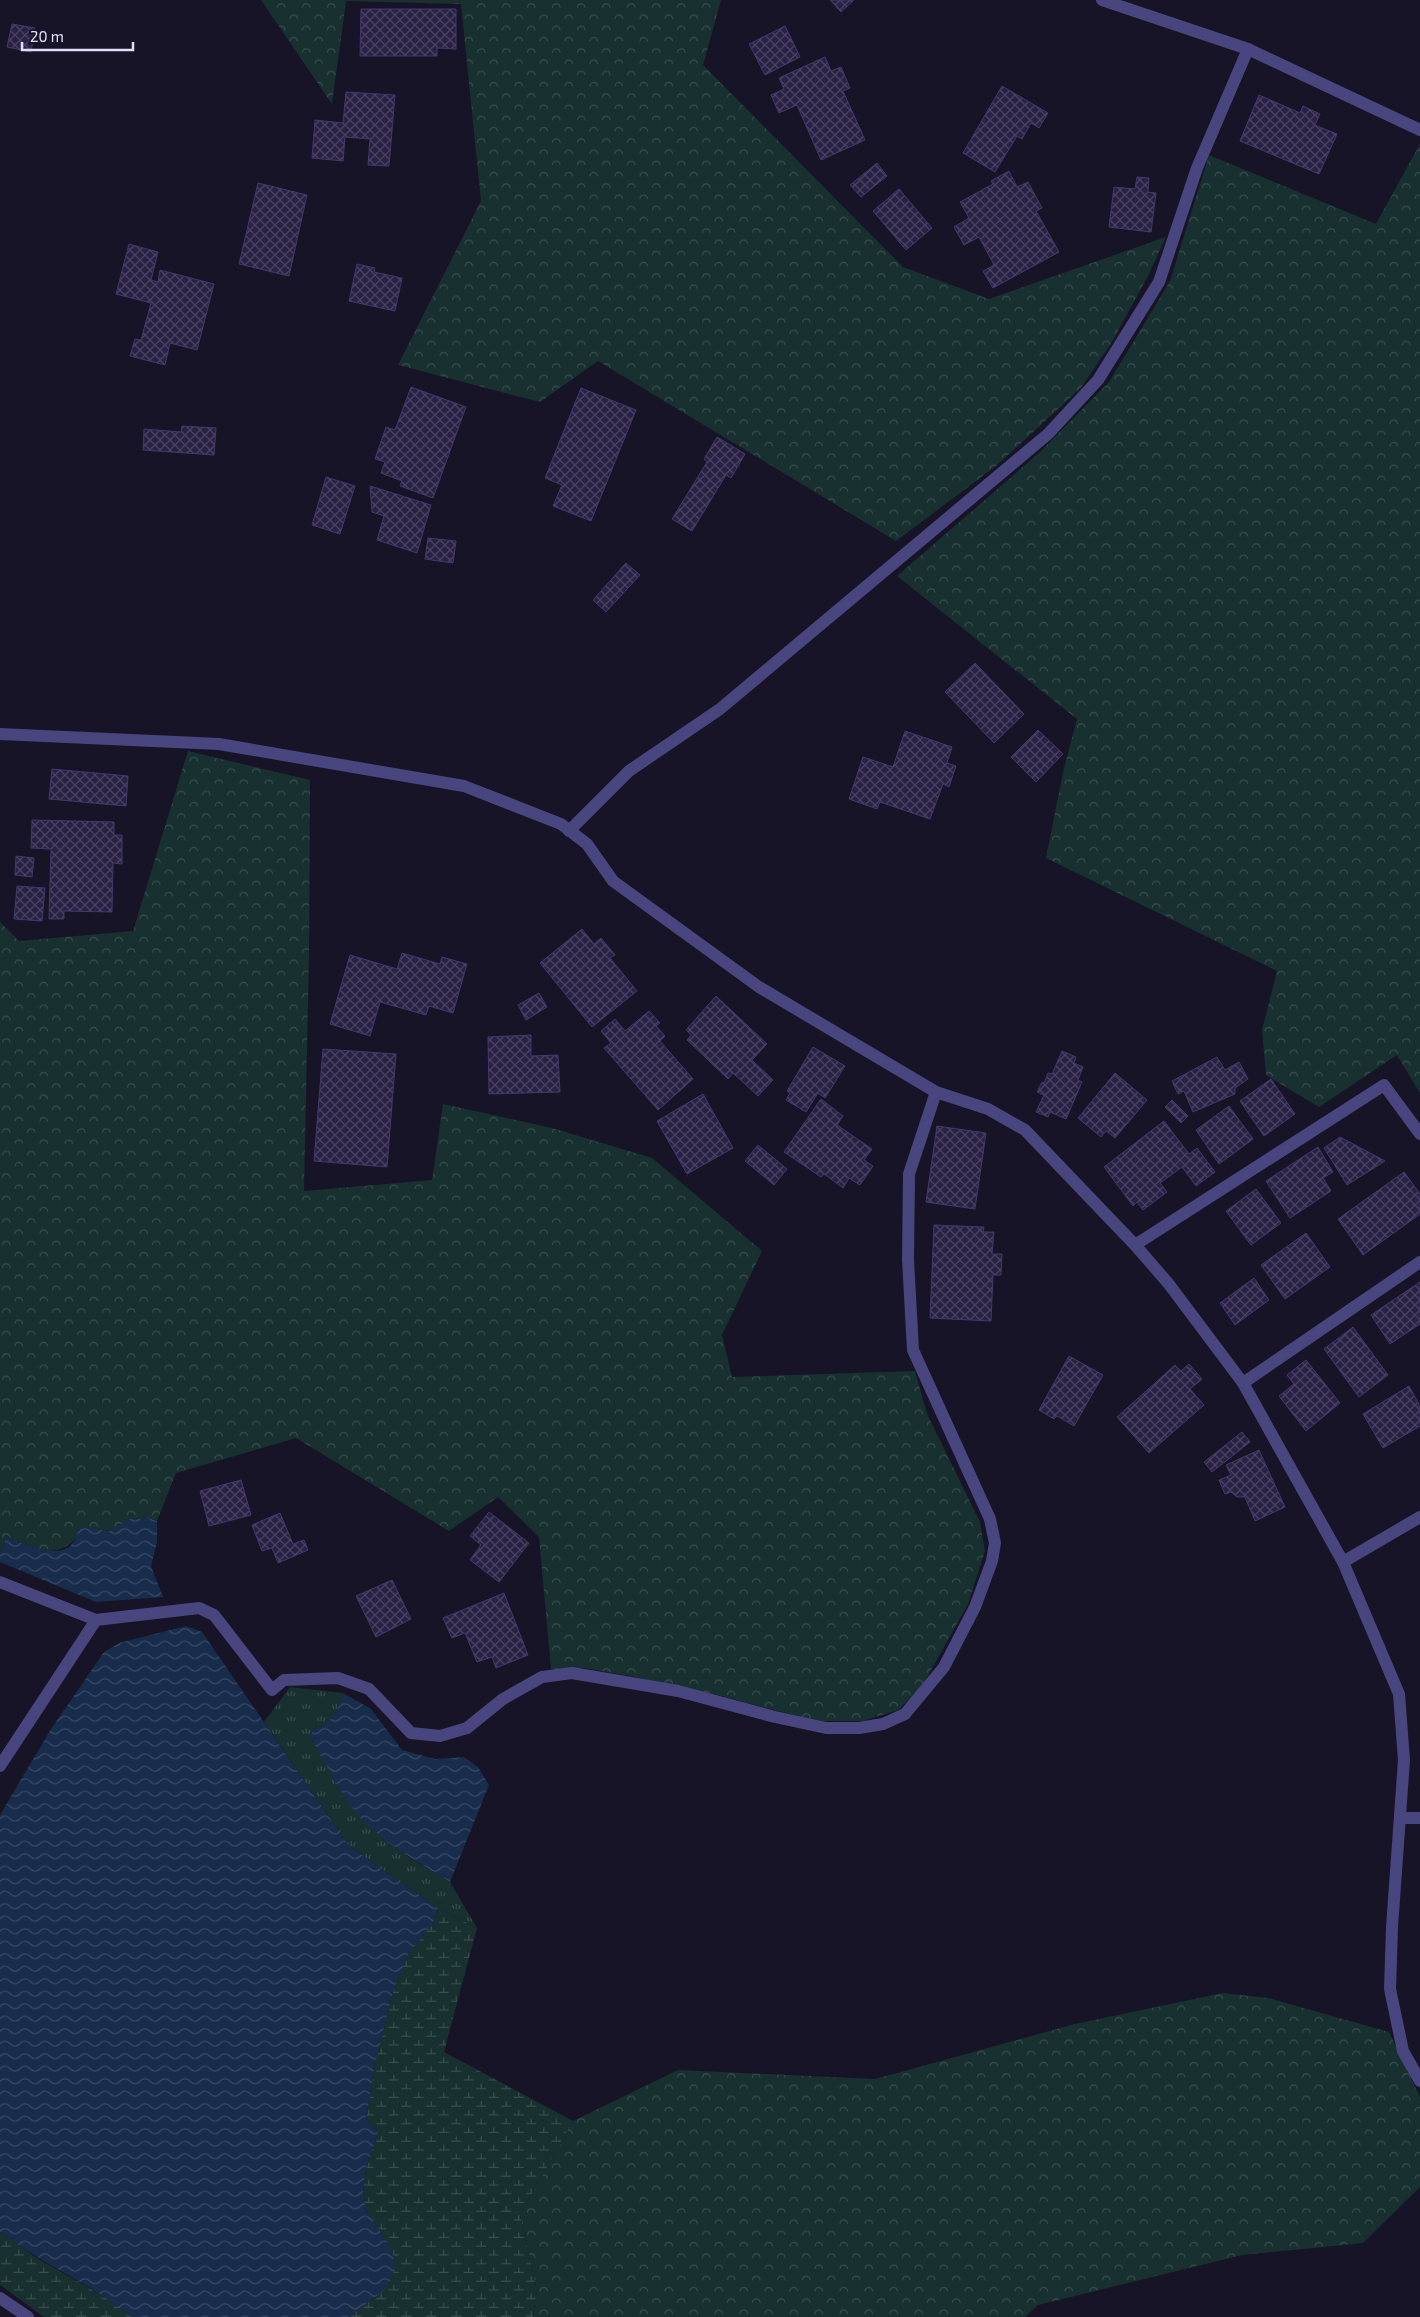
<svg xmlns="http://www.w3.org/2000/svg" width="1420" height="2317" font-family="'Exo 2',sans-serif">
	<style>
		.grass { fill: url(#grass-tufts) }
		.forest { fill: url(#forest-crowns) }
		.wetland { fill: url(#wetland-marsh) }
		.water { fill: url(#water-waves) }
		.building { fill: url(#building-cross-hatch); stroke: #43386e }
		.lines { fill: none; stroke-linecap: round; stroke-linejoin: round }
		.minor { stroke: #49457f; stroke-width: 12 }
	</style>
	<defs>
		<pattern id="grass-tufts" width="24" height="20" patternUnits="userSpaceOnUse" patternTransform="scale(1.25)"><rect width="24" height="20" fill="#183030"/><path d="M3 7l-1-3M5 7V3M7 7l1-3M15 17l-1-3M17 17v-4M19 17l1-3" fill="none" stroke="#394e4f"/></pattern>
		<pattern id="forest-crowns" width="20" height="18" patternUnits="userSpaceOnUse" patternTransform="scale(1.25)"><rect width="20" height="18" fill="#183030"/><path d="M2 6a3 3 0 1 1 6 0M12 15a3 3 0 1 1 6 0" fill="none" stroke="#394e4f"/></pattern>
		<pattern id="wetland-marsh" width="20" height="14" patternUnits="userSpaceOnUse" patternTransform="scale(1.25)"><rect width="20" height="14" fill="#183030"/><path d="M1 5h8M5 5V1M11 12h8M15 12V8" fill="none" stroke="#394e4f"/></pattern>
		<pattern id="water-waves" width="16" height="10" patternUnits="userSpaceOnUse" patternTransform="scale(1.25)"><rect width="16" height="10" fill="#182c4b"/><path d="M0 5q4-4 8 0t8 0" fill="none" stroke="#394a66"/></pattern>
		<pattern id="building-cross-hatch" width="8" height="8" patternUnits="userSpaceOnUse" patternTransform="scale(1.25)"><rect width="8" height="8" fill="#2a2245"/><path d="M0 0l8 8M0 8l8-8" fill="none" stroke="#494261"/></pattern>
	</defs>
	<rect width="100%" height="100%" fill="#171427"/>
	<path class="grass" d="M290,1687L343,1693C336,1714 334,1721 313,1730L310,1737L344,1795L372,1829L410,1858L450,1882L477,1928L438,1908L349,1846L264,1722Z"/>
	<g class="forest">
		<polygon points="261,0 721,0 703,65 903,267 989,299 1166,237 1148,276 1112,342 1081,388 996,466 896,541 598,361 540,402 398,365 481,201 461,4 346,1 332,104"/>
		<polygon points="1420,144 1420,1093 1397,1055 1319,1107 1266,1075 1262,1030 1277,971 1046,858 1063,772 1077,719 897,576 1039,453 1109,382 1170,281 1209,155 1376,224"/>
		<path d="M188,751L310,780L309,956L304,1191L432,1180L443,1104L552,1128L652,1158L762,1251L722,1335L732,1377L915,1371L927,1414L980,1522L985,1551L968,1604L921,1688L898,1710L863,1721H816L722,1696L630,1676L584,1668L551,1669L539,1537L498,1497L449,1531L296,1438L176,1473L157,1521C132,1512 130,1524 110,1530C104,1532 93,1529 86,1528C56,1563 45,1551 6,1537L0,1554V922L19,941L133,931Z"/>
		<polygon points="1223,1993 1268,1998 1389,2032 1420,2097 1420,2187 1363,2243 1242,2255 1038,2305 1025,2317 533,2317 537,2291 520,2215 573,2121 678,2070 875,2079 1075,2024"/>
	</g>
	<g class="wetland">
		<polygon points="438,1908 477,1928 444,2052 573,2121 520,2215 537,2291 533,2317 349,2317 386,2289 388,2243 367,2212 363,2192 366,2170 378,2132 366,2119 374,2069 393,1992 408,1953 432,1925"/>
		<polygon points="0,2232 37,2258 115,2303 132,2317 44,2317 0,2285"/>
	</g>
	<g class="water">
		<path d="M148,1518L157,1521V1542L151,1566L163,1597L96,1602L0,1562V1554L6,1537C24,1543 56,1561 72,1544C75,1540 77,1534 79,1529L86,1528L109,1531L130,1519Z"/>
		<path d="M186,1626L202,1632L349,1846L438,1908L432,1925L408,1954L393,1992L374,2069L366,2119L378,2132L366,2170L363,2192L367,2212L388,2243L393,2255L395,2270L386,2289L349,2317H132C91,2284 42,2264 0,2232V1815L51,1729L104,1652L119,1643Z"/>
		<path d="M343,1693L371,1709L402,1750L435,1759L464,1757L478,1767L489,1785L450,1882C424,1866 396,1850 373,1830C345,1806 328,1768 310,1737L313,1730C334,1721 336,1714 343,1693Z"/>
	</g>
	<g class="building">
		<polygon points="830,0 854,0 841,12"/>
		<polygon points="361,9 456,9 456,49 437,48 437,56 360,56"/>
		<polygon points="12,24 35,28 31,52 7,47"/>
		<polygon points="785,26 800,57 765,75 749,44"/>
		<polygon points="825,57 831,71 841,67 850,88 843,91 865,140 821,160 797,105 779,113 771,95 784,89 779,78"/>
		<polygon points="1002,86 1048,113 1039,128 1031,123 1022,139 1017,136 995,172 963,153"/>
		<polygon points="346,92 395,95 389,166 368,165 370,139 345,137 343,161 312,158 315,120 343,123"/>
		<polygon points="1259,95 1300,113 1303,106 1320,114 1315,125 1337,134 1319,174 1240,141"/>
		<polygon points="877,163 887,176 861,197 850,185"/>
		<polygon points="1009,171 1017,187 1028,182 1042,208 1036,211 1059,252 993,288 983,271 994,265 979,237 964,245 954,227 969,218 960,202 993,184 991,181"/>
		<polygon points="1137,177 1149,178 1148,192 1156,193 1151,232 1109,227 1114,187 1135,189"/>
		<polygon points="258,183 307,195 289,276 239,264"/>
		<polygon points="899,189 932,228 906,250 873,211"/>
		<polygon points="129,244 158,252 151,280 158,282 160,270 214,284 197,350 170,343 165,365 130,356 135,339 141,340 151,303 116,294"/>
		<polygon points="357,264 375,268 374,272 402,278 395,311 349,301"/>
		<polygon points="411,387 466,407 433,498 400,486 402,481 381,473 385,462 375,459 386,427 395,430"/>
		<polygon points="581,388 636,410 591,521 553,506 562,485 545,478"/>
		<polygon points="182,426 216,428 214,455 143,450 144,429 181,432"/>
		<polygon points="717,437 745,454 731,478 726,475 692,531 672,519 707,462 704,459"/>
		<polygon points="326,477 355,486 340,534 312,525"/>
		<polygon points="370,486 431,505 417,553 377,540 384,516 372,512"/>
		<polygon points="428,538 456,541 453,563 425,559"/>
		<polygon points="626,563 640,575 606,612 593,600"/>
		<polygon points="975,663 1024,714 994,743 945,692"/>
		<polygon points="1038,730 1063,754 1036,782 1011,757"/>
		<polygon points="905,731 952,747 947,763 956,766 949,787 943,784 930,819 880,802 877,809 849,799 863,757 893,767"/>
		<polygon points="52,769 128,776 126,806 49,799"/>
		<polygon points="32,820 114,822 114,835 122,835 122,864 113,863 112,912 64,911 64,919 49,919 51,849 31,848"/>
		<polygon points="16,856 34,858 32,877 15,875"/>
		<polygon points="17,886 45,888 42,921 14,919"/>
		<polygon points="582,929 594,944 601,938 615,955 610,958 637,991 592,1027 540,963"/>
		<polygon points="402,953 440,964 442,957 467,964 453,1013 429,1006 426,1015 380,1002 370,1036 330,1024 350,955 397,969"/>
		<polygon points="539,993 547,1007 526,1020 518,1005"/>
		<polygon points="716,996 767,1044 752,1060 773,1080 758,1096 733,1073 728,1079 687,1040 691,1035 686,1030"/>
		<polygon points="649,1011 660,1023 656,1026 665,1036 660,1041 693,1079 658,1110 604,1048 611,1043 601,1031 615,1019 625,1031"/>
		<polygon points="531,1035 531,1056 558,1055 560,1092 489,1094 488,1037"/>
		<polygon points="813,1047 845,1066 825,1098 818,1093 806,1112 786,1100 790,1093 787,1091"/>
		<polygon points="323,1049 396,1054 387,1167 314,1161"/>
		<polygon points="1062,1051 1076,1057 1074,1063 1083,1067 1078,1080 1082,1082 1066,1119 1050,1112 1048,1117 1036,1112 1044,1095 1037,1092 1042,1082 1044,1083 1048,1073 1052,1074"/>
		<polygon points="1217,1057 1225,1070 1239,1062 1248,1079 1235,1088 1235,1094 1193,1112 1184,1091 1178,1094 1172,1081"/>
		<polygon points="1115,1073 1147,1100 1115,1138 1106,1131 1101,1137 1078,1118"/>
		<polygon points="1271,1079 1295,1114 1264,1136 1240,1101"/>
		<polygon points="703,1094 733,1148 687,1174 657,1121"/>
		<polygon points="821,1099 843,1116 837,1125 872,1149 864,1160 873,1166 860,1185 849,1178 843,1188 824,1174 821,1177 784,1152"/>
		<polygon points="1172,1100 1188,1116 1181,1123 1165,1107"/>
		<polygon points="1229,1106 1253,1139 1219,1164 1196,1130"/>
		<polygon points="1164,1121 1189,1154 1197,1148 1215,1172 1196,1186 1182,1167 1160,1183 1167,1192 1143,1210 1137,1202 1133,1206 1104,1167"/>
		<polygon points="937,1126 986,1133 975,1209 926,1202"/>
		<polygon points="1340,1137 1385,1161 1347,1185 1324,1148"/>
		<polygon points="758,1145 787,1169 774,1185 745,1161"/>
		<polygon points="1318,1147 1333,1172 1323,1178 1331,1191 1290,1218 1266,1181"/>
		<polygon points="1404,1172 1420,1194 1420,1214 1363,1255 1338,1219"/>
		<polygon points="1256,1189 1281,1223 1251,1245 1226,1211"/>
		<polygon points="934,1225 984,1227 983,1232 994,1232 992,1254 1002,1254 1001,1275 993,1275 991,1321 930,1318"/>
		<polygon points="1306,1233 1330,1267 1285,1299 1261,1265"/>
		<polygon points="1254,1278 1269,1300 1235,1325 1220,1303"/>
		<polygon points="1420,1282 1420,1324 1390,1344 1371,1315"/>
		<polygon points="1353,1327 1388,1375 1359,1397 1324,1349"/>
		<polygon points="1069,1356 1103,1375 1074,1426 1057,1416 1054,1419 1039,1410"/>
		<polygon points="1306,1360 1340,1403 1306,1431 1279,1396 1294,1384 1287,1375"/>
		<polygon points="1189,1364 1202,1379 1190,1389 1204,1405 1149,1453 1117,1417 1175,1365 1181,1371"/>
		<polygon points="1409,1386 1420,1406 1420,1426 1383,1448 1363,1414"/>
		<polygon points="1242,1432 1250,1442 1212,1472 1204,1462"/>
		<polygon points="1259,1450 1285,1507 1255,1521 1245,1497 1237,1497 1231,1492 1225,1494 1219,1480 1231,1475 1226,1465"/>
		<polygon points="241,1480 251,1515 209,1526 200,1491"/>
		<polygon points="489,1512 529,1543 499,1582 470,1560 481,1545 470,1536"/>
		<polygon points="280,1513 293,1544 304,1540 308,1550 278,1563 272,1548 262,1551 252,1525"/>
		<polygon points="392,1580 411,1619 376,1637 356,1596"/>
		<polygon points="504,1593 528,1655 496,1668 492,1657 477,1662 465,1633 452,1638 443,1618"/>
	</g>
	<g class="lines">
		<g class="minor">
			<polyline points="1102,0 1248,49 1420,130"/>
			<polyline points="0,734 219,744 464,786 561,824 587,844 613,881 759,987 936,1092 988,1109 1025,1130 1135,1245 1168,1283 1243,1383 1343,1562 1399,1694 1404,1760 1392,1927 1390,1989 1403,2051 1420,2081"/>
			<polyline points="569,831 629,771 720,709 1048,434 1098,380 1159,282 1197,168 1248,49"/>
			<polyline points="1135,1245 1384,1085 1420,1134"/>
			<polyline points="1243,1383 1420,1262"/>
			<polyline points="1343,1562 1420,1517"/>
			<polyline points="0,1582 96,1620"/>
			<polyline points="0,1766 96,1620 199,1608 214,1615 272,1690 284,1680 338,1678 369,1689 411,1733 440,1736 467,1728 503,1699 542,1677 572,1673 678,1691 775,1717 826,1728 859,1728 883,1724 905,1714 944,1667 975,1607 992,1561 995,1543 990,1519 913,1350 908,1260 909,1174 936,1092"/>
			<polyline points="1401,1818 1420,1818"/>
			<polyline points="0,2298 28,2317"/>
		</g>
	</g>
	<path d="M22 42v8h111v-8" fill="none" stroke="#e2defa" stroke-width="2.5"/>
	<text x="30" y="42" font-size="15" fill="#e2defa" stroke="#171427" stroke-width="4" paint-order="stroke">20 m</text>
</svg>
